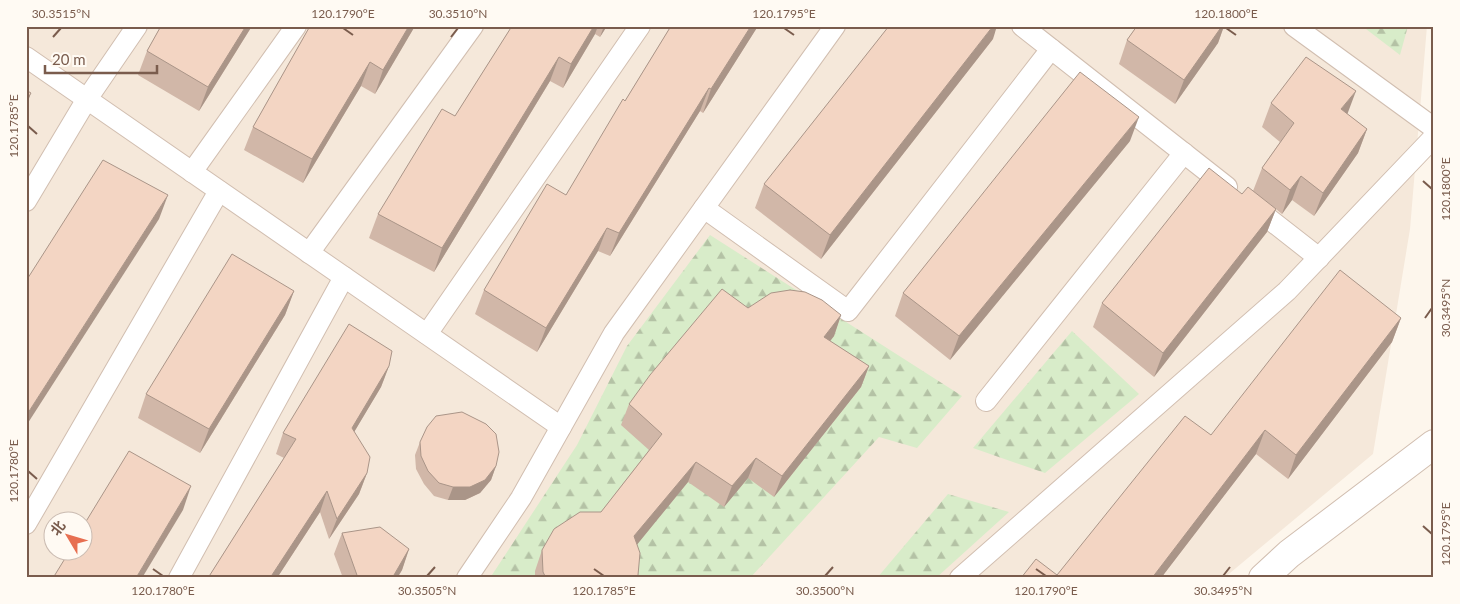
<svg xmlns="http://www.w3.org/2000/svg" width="1460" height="604" font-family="Lato,'Noto Sans SC',sans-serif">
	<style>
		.residential { fill: #f5e8da; fill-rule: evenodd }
		.forest { fill: url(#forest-firs) }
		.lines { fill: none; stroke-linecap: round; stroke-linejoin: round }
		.lane-casing { stroke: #d1beb0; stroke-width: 22 }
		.street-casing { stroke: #d1beb0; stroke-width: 30 }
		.lane { stroke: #fff; stroke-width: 20 }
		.street { stroke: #fff; stroke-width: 28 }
		.wall { fill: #d1b7a8 }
		.shaded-wall { fill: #aa9588 }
		.building { fill: #f3d5c3; stroke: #aa9588 }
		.ticks { fill: none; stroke: #7a5c4d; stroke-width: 2 }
		.neatline { fill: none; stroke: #7a5c4d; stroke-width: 2 }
		.ticks-label { font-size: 12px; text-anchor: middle; fill: #7a5c4d }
	</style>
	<defs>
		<pattern id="forest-firs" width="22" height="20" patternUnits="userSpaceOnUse" patternTransform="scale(1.25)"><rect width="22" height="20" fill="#d8ecc9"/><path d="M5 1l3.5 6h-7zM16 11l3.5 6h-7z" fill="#b4c2a5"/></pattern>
	</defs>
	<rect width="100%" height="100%" fill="#fdf6ec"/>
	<path class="residential" d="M26,26H1427L1410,229L1373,454L1224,578H26ZM52,522H82V552H52Z"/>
	<g class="forest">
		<polygon points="1362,26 1408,26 1400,55"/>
		<polygon points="710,235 962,396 917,448 879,437 750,578 490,578 577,445 627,346"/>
		<polygon points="1072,331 1139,394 1045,473 973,448"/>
		<polygon points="948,494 1009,512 936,578 877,578"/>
	</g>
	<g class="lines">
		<g class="lane-casing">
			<g id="lane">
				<polyline points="1022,26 1227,187"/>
				<polyline points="1294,26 1434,128"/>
				<polyline points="26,57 561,427"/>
				<polyline points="192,172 296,26"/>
				<polyline points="26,201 87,99 137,26"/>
				<polyline points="1250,204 1319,258"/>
				<polyline points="704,208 848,311 1051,49"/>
				<polyline points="309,253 473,26"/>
				<polyline points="427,334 640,26"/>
				<polyline points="986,401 1184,153"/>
				<polyline points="26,524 219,191"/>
				<polyline points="179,578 344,277"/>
				<polyline points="467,578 521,498 614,333 835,26"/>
				<polyline points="960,578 1287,291 1434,137"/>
			</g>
		</g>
		<g class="street-casing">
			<polyline id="street" points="1263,578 1289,554 1434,444"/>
		</g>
		<use href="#lane" class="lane"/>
		<use href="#street" class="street"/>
	</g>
	<g class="wall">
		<polygon points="161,26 252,26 199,111 138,75 147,51"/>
		<polygon points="310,26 415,26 375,94 361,86 303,183 244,150 253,127"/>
		<polygon points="512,26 607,26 600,37 595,34 563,88 550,81 434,272 369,238 378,214 455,116"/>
		<polygon points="671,26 758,26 703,113 700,111 610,256 598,251 537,352 475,314 484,290 566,195 625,101"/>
		<polygon points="1137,26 1224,26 1218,43 1175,104 1119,64 1127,40"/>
		<polygon points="993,39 821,259 755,208 764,184"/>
		<polygon points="1271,103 1347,114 1367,129 1358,153 1314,216 1292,200 1282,214 1276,209 1267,232 1154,377 1093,327 1102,303 1242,194 1253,191 1262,168 1280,142 1262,127"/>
		<polygon points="1130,141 950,360 895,316 903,293"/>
		<polygon points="294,291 285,315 200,453 138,418 146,394"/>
		<polygon points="748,308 841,315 834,336 830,341 869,366 861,387 774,497 748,478 724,507 688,482 637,544 637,578 535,578 535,571 542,550 601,512 649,450 621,425 629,404"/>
		<polygon points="1401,318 1392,342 1288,479 1256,454 1161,578 1021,578 1057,575 1211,435"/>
		<polygon points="389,366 381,387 354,432 367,473 359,494 329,539 320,512 277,578 208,578 284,458 276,454 283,433"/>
		<polygon points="420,442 496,466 491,480 480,493 465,500 448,500 434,496 424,484 416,469 415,455"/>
		<polygon points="342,533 409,549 402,570 398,577 399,578 343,578 334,554"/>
	</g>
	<g class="shaded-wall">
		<polygon points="246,26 252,26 199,111 208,87"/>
		<polygon points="409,26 415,26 375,94 383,70"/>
		<polygon points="594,26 598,26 595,34 563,88 571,64"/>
		<polygon points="604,26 607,26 600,37"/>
		<polygon points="751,26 758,26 703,113 711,89"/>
		<polygon points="993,26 997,26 993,39 821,259 830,235"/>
		<polygon points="1222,26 1224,26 1218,43 1175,104 1184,80"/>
		<polygon points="559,57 550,81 434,272 442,248"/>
		<polygon points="370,62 361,86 303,183 312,159"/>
		<polygon points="709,88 700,111 610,256 619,233"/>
		<polygon points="1356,91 1347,115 1341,109"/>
		<polygon points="31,93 26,107 26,101"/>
		<polygon points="1139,117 1130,141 950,360 959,336"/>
		<polygon points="1367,129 1358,153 1314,216 1323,193"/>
		<polygon points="1301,176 1292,200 1282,214 1290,190"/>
		<polygon points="168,195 159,219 26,426 26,416"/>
		<polygon points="1276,209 1267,232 1154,377 1163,353"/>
		<polygon points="607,228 598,251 537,352 546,328"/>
		<polygon points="294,291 285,315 200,453 209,429"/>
		<polygon points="841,315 834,336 817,358 824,337"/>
		<polygon points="1401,318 1392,342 1288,479 1296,455"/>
		<polygon points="389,366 381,387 344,449 352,428"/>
		<polygon points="869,366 861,387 774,497 782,476"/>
		<polygon points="1265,430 1256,454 1161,578 1152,578"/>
		<polygon points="756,458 748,478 724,507 732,486"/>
		<polygon points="696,462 688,482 627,557 634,536"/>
		<polygon points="496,466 491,480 480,493 465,500 448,500 453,487"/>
		<polygon points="367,473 359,494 329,539 337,519"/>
		<polygon points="191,486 183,510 142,578 136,578"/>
		<polygon points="327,491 320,512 277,578 270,578"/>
		<polygon points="409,549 402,570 397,578 394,575"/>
	</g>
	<g class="building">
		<polygon points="161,26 246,26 208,87 147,51"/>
		<polygon points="310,26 409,26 383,70 370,62 312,159 253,127"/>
		<polygon points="512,26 594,26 571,64 559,57 442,248 378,214 442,109 455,116"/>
		<polygon points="671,26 751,26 711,89 709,88 619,233 607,228 546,328 484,290 547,184 566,195 623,99 625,101"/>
		<polygon points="889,26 993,26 830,235 764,184"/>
		<polygon points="1137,26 1222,26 1184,80 1127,40"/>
		<polygon points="1306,57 1356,91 1341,109 1367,129 1323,193 1301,176 1290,190 1262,168 1294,123 1271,103"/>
		<polygon points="1080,72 1139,117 959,336 903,293"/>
		<polygon points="26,90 31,93 26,101"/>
		<polygon points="103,160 168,195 26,416 26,281"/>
		<polygon points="1209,168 1242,194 1248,187 1276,209 1163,353 1102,303"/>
		<polygon points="232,254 294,291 209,429 146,394"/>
		<polygon points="1340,270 1401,318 1296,455 1265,430 1152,578 1115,578 1114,577 1113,578 1021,578 1036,559 1057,575 1185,416 1211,435"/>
		<polygon points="722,289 748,308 771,293 790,290 805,292 822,300 841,315 824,337 869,366 782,476 756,458 732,486 696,462 634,536 640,553 638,575 636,578 546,578 543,572 542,550 554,529 580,512 601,512 662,434 629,404 650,375"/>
		<polygon points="349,324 392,351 389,366 352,428 370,457 367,473 337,519 327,491 270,578 208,578 296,439 283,433"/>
		<polygon points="462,412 486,424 496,434 499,452 496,466 485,480 470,487 453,487 439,483 428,471 421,456 420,442 427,427 436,416"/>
		<polygon points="129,451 191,486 136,578 53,578 69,552 82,552 82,528"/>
		<polygon points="380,527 409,549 394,575 399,578 358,578 342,533"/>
	</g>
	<path class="ticks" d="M343,28L353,35M784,28L794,35M1226,28L1236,35M53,37L61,28M451,37L458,28M28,126L37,134M1423,181L1432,189M1425,318L1432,308M28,471L37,479M1423,526L1432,534M153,569L163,576M594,569L604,576M1036,569L1046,576M427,576L435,567M825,576L833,567M1223,576L1230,567"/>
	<rect width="1460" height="604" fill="none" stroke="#fffaf3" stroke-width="55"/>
	<g transform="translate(68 536) rotate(308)"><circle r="24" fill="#fffaf3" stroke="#cabbb1"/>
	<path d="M0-4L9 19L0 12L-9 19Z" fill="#e76f51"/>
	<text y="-8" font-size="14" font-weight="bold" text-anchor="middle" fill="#7a5c4d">北</text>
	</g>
	<path d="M45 65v8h112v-8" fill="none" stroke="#7a5c4d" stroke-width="2.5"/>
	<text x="52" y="65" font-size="15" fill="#7a5c4d" stroke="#fffaf3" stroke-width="4" paint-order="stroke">20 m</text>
	<rect x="28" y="28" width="1404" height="548" class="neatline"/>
	<g class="ticks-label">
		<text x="61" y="18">30.3515°N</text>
		<text x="343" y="18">120.1790°E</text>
		<text x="458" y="18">30.3510°N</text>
		<text x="784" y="18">120.1795°E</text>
		<text x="1226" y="18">120.1800°E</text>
		<text transform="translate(14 126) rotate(-90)" y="4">120.1785°E</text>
		<text transform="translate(1446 189) rotate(-90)" y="4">120.1800°E</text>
		<text transform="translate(1446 308) rotate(-90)" y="4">30.3495°N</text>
		<text transform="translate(14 471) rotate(-90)" y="4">120.1780°E</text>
		<text transform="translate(1446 534) rotate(-90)" y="4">120.1795°E</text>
		<text x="163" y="595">120.1780°E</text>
		<text x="427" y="595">30.3505°N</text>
		<text x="604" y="595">120.1785°E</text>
		<text x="825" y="595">30.3500°N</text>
		<text x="1046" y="595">120.1790°E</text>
		<text x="1223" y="595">30.3495°N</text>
	</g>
</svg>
